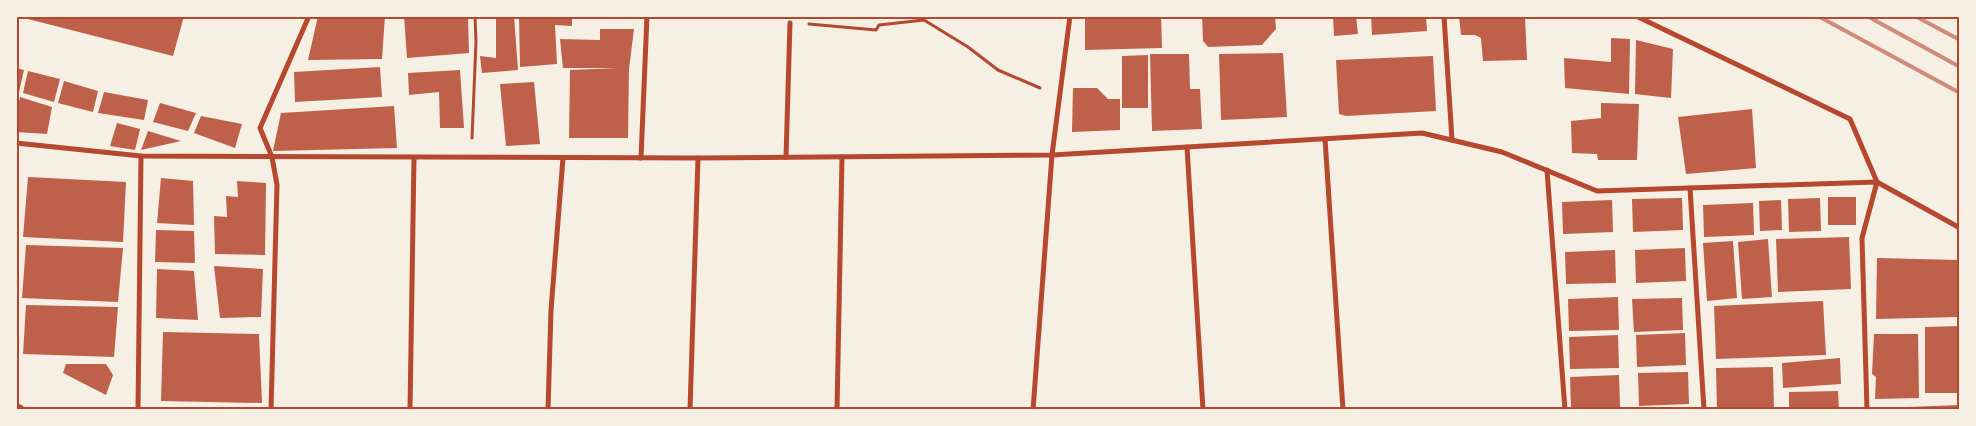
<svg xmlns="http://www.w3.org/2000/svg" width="1976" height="426" font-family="Literata,serif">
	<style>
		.building { fill: #bf614a }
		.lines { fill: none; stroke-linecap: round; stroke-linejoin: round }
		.path { stroke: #b5482f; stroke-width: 3 }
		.minor { stroke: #b5482f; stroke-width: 5 }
		.secondary { stroke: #b5482f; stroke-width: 10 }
		.rail { stroke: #cf8b77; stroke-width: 4 }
		.neatline { fill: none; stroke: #b5482f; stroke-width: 2 }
	</style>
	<rect width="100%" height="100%" fill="#f6efe4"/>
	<g class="building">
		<polygon points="16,16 184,16 173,56"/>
		<polygon points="318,16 385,16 382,59 308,60"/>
		<polygon points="404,16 468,16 469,53 407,58"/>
		<polygon points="496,16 514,16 518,70 482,73 480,56 496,58"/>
		<polygon points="519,16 572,16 572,26 555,25 557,64 520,67"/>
		<polygon points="1085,16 1161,16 1162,48 1085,50"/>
		<polygon points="1202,16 1275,16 1276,29 1262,45 1208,47 1203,41"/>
		<polygon points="1333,16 1356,16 1358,34 1334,36"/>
		<polygon points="1371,16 1426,16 1427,31 1372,35"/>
		<polygon points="1459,16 1525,16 1527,60 1483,61 1481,38 1475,35 1461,35"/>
		<polygon points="600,29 634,29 629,69 628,138 569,138 570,70 618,68 563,68 560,39 600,40"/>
		<polygon points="1611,38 1630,39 1629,94 1565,88 1564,58 1611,62"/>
		<polygon points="1636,40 1673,49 1671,98 1635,94"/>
		<polygon points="1283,53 1287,117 1221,120 1219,54"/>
		<polygon points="1150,54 1189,54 1190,89 1200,89 1202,129 1152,131"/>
		<polygon points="1148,55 1148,108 1122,108 1122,56"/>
		<polygon points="1433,56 1436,111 1346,116 1339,114 1336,60"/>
		<polygon points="380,67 382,97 295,102 294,72"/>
		<polygon points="16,68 24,70 19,92 16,92"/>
		<polygon points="460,70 464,128 440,128 439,92 409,95 408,73"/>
		<polygon points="28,71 60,79 54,102 23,93"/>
		<polygon points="64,81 98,91 93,112 58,103"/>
		<polygon points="534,82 540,144 506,146 500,84"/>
		<polygon points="1073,88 1097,88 1108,99 1120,99 1120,130 1072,132"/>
		<polygon points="104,92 148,100 144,120 98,113"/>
		<polygon points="20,97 52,107 47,134 16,132 16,115"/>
		<polygon points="160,103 196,113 188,131 153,122"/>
		<polygon points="1601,103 1639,104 1637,160 1598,160 1597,154 1572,153 1571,121 1601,118"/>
		<polygon points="394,106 397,148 273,151 281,113"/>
		<polygon points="1752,109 1756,168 1686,174 1678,117"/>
		<polygon points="201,116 242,124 235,148 194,133"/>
		<polygon points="117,123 140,129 135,150 110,146"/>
		<polygon points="148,131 181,141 141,150"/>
		<polygon points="28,177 126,182 123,242 23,237"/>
		<polygon points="161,178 193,181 194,225 157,223"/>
		<polygon points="237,181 266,183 265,255 215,254 214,216 227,217 226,196 238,197"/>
		<rect x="1828" y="197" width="28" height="28"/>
		<polygon points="1682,198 1683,230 1633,232 1632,199"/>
		<polygon points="1820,198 1821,231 1789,232 1788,199"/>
		<polygon points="1612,200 1613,232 1563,234 1562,202"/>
		<polygon points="1781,200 1782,230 1760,231 1759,201"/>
		<polygon points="1753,203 1754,235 1704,237 1703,205"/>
		<polygon points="156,230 194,231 195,263 155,262"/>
		<polygon points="1849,237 1851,289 1778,292 1776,239"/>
		<polygon points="1768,239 1772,297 1742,299 1738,242"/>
		<polygon points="1733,241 1737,298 1707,301 1703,243"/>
		<polygon points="26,245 123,248 118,302 22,298"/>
		<polygon points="1685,248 1686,281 1636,283 1635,250"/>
		<polygon points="1615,250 1616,283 1566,284 1565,252"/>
		<polygon points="1877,258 1960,260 1960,317 1876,319"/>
		<polygon points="214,266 263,269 261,317 220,318"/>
		<polygon points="157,269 194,271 198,320 156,318"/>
		<polygon points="1618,297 1619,330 1569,331 1568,299"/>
		<polygon points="1682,298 1683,330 1634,332 1632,299"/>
		<polygon points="1823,301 1826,355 1716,359 1714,306"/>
		<polygon points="26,305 118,307 114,357 23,354"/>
		<polygon points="1960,326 1960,393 1925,393 1925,327"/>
		<polygon points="163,332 259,334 262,403 161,401"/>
		<polygon points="1685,333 1686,365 1637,367 1636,335"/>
		<polygon points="1874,334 1918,334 1919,398 1875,399 1876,377 1872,374"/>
		<polygon points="1618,335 1619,368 1570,369 1569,337"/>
		<polygon points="1840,358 1841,384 1783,388 1782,363"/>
		<polygon points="66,364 106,364 113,375 106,395 63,373"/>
		<polygon points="1773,367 1774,410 1717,410 1716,368"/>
		<polygon points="1688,372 1689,404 1639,406 1638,373"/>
		<polygon points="1619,375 1620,407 1571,409 1570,377"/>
		<polygon points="1838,391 1839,410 1789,410 1789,392"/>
		<polygon points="1960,405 1960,410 1882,410 1882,408"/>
	</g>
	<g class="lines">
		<g class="path">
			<polyline points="809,24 876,30 879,25 924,20 968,47 998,70 1040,88"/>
			<polyline points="472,138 476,42 475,16"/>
		</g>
		<g class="minor">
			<polyline points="1444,16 1452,140"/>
			<polyline points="1636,16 1850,119 1877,182 1960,228"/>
			<polyline points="1325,139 1343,410"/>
			<polyline points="16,143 141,156 698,158 1052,155 1422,133 1502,152 1597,191 1877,182 1862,238 1867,410"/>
			<polyline points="1187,147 1203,410"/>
			<polyline points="786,157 790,23"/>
			<polyline points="641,158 647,16"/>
			<polyline points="1547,170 1565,410"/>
			<polyline points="1690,188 1704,410"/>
			<polyline points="138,410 141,156"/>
			<polyline points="271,410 277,185 272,157 260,128 309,16"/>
			<polyline points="410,410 414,158"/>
			<polyline points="548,410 551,310 563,158"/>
			<polyline points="690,410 698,158"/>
			<polyline points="837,410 842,157"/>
			<polyline points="1033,410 1052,155 1070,16"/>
		</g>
		<polyline class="secondary" points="16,408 20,410"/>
		<g class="rail">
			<polyline points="1818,16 1960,93"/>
			<polyline points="1867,16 1960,67"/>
			<polyline points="1915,16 1960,40"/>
		</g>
	</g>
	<rect width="1976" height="426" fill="none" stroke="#f6efe4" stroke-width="35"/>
	<rect x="18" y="18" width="1940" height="390" class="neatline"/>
</svg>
